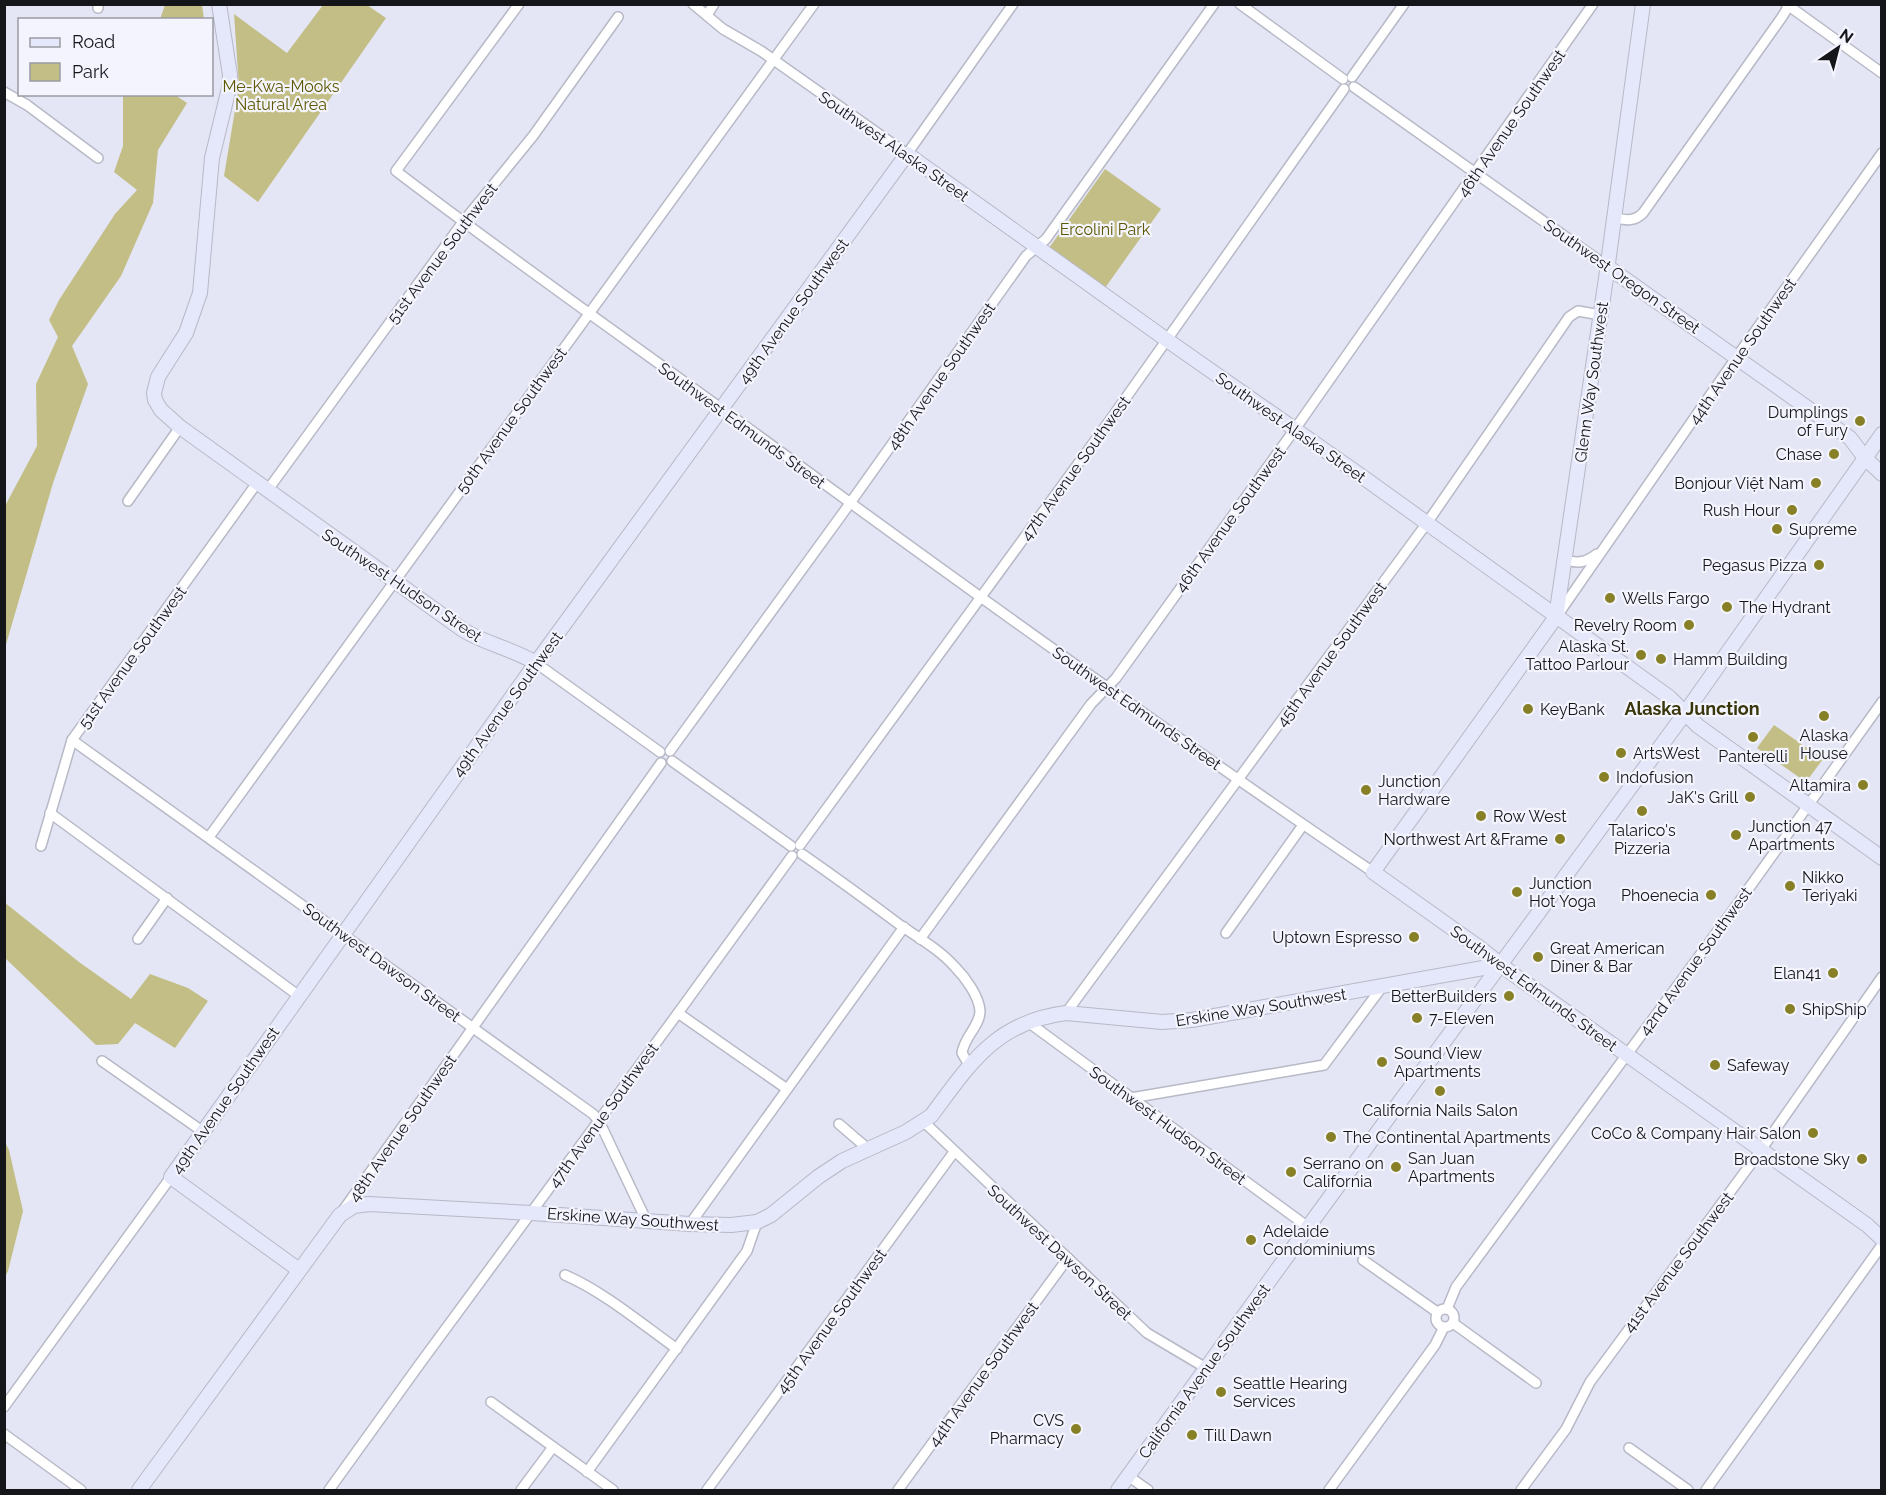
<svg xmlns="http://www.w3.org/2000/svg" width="1886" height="1495" font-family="Raleway,sans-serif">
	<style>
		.green { fill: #c3be85 }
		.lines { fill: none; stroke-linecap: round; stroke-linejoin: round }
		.street-casing { stroke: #b7b9c6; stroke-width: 12 }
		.secondary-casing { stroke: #b7b9c6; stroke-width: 16 }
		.street { stroke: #fff; stroke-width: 9 }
		.secondary { stroke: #e5e7fb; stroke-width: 14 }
		.poi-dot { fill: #878027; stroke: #f3f4fd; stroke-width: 2 }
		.labels { text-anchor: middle; stroke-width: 4.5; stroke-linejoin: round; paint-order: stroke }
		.park-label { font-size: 16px; fill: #5f5802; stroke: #f3f4fd }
		.street-label { font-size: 16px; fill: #15161a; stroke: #f3f4fd }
		.poi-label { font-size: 16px; fill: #15161a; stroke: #f3f4fd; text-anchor: start }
		.neighbourhood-label { font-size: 18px; font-weight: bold; fill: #3a360c; stroke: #f3f4fd }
	</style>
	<rect width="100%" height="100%" fill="#e4e6f5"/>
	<g class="green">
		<polygon points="165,5 202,5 204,19 160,19"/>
		<polygon points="323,5 367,5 386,18 258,202 224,176 239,86 234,14 287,53"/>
		<polygon points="123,95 175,95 187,103 158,150 153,203 121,276 72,346 88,384 53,483 5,648 5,506 37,446 36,384 58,337 49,320 59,300 115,214 137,190 114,172 123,146"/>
		<polygon points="1105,169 1161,209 1105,288 1049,248"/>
		<polygon points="1774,725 1823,759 1806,782 1757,748"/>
		<polygon points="4,902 79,962 131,999 150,974 188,988 208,1001 175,1048 135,1023 118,1044 96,1045 5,958"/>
		<polygon points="4,1140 9,1150 23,1211 8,1271 5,1277"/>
	</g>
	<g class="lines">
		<g class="street-casing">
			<g id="street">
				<path d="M519,4L396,171C507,256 620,335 733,417C944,572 1156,725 1373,872"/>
				<polyline points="693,4 723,29 761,51 907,154 1013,4"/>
				<polyline points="1240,4 1343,79"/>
				<polyline points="1786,4 1882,73"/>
				<polyline points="98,8 98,4"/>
				<polyline points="707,15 714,4"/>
				<polyline points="1352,77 1404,4"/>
				<polyline points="1354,87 1608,267"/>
				<polyline points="4,92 27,105 98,158"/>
				<path d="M1615,218C1626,220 1634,222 1643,213L1782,17L1790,4"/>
				<polyline points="267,491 463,222 533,136 618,17"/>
				<polyline points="128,501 180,427"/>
				<path d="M1565,560C1579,564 1586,562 1597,554"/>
				<polyline points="1559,613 1736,358 1882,153"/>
				<polyline points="536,663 660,752"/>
				<polyline points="72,740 593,1114 599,1121 647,1222"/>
				<polyline points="670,751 843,513 1026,256 1046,239 1214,4"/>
				<polyline points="672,761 791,846"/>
				<polyline points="50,813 299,996"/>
				<polyline points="209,837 814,4"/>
				<polyline points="800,845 1113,416 1344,89"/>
				<polyline points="41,846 72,740 257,483"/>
				<path d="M802,854C835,877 868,901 900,925C919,938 940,950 955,967C965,977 979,996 980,1011C980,1026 964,1037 962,1053L969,1065"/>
				<polyline points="1226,933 1303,825"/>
				<polyline points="138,939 167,898"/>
				<polyline points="920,939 1091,704 1116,678 1295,429 1593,4"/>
				<polyline points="678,1013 787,1089"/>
				<polyline points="1066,1013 1427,523 1569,317 1578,311 1601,315"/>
				<polyline points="1028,1022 1308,1227"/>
				<polyline points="102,1061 202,1131"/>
				<polyline points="1131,1098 1324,1065 1382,987"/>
				<polyline points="924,1122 1147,1333 1206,1368"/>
				<polyline points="839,1124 867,1148"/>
				<polyline points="344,1209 661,763"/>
				<polyline points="690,1224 904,927"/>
				<polyline points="1363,1260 1437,1312"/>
				<path d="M565,1275C604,1292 642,1324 677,1349"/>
				<circle cx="1445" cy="1318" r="9"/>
				<polyline points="1447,1309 1456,1287 1739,902 1882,702"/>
				<polyline points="1453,1323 1536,1383"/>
				<polyline points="491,1402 613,1490"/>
				<polyline points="4,1407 171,1177"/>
				<polyline points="4,1434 81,1490"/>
				<polyline points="1629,1448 1688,1490"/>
				<polyline points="587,1472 747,1251 757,1222"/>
				<polyline points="1128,1476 1148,1490"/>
				<polyline points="329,1490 419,1365 678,1013 792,856"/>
				<polyline points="521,1490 553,1447"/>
				<polyline points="707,1490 954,1152"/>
				<polyline points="898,1490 1068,1258"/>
				<polyline points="1329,1490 1435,1345 1444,1327"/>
				<polyline points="1521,1490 1566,1429 1590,1382 1761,1150 1882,977"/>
				<polyline points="1706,1490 1882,1245"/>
			</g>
		</g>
		<g class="secondary-casing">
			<g id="secondary">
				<path d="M219,4L230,75L229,88L212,158L200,293L186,333L158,377L154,393L155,400L161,410L180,427L463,630C486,644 513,649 536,663"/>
				<polyline points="1643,4 1606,278 1556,617 1373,872 1480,948 1513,974 1867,1225 1882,1239"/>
				<polyline points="1608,267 1850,438 1865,458 1882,474"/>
				<polyline points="299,1270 171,1177 536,663 907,154 1167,340 1360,475 1669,697 1698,726 1882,858"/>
				<path d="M139,1490L340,1215L354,1206L369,1204L531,1213L690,1224L731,1225L757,1222L771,1215L818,1177L842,1161L906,1132L931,1116C970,1064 995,1022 1066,1013L1162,1022L1192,1020L1500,965"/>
				<polyline points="1118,1490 1319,1212 1685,713 1882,434"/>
			</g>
		</g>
		<use href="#street" class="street"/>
		<use href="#secondary" class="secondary"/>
	</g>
	<g class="poi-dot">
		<circle cx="1860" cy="421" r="6"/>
		<circle cx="1834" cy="454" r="6"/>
		<circle cx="1816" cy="483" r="6"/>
		<circle cx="1792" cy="510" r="6"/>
		<circle cx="1777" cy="529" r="6"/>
		<circle cx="1819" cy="565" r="6"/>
		<circle cx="1610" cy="598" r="6"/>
		<circle cx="1727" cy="607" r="6"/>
		<circle cx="1689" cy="625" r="6"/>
		<circle cx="1641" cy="655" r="6"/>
		<circle cx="1661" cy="659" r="6"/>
		<circle cx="1528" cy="709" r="6"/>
		<circle cx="1824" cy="716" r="6"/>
		<circle cx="1753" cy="737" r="6"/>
		<circle cx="1621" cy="753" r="6"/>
		<circle cx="1604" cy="777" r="6"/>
		<circle cx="1863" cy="785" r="6"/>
		<circle cx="1366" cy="790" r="6"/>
		<circle cx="1750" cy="797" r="6"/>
		<circle cx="1642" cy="811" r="6"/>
		<circle cx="1481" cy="816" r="6"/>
		<circle cx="1736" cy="835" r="6"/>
		<circle cx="1560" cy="839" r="6"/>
		<circle cx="1790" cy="886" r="6"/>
		<circle cx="1517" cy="892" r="6"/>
		<circle cx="1711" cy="895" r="6"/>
		<circle cx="1414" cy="937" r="6"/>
		<circle cx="1538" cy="957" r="6"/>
		<circle cx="1833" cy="973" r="6"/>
		<circle cx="1509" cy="996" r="6"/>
		<circle cx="1790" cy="1009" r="6"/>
		<circle cx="1417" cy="1018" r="6"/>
		<circle cx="1382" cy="1062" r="6"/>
		<circle cx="1715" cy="1065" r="6"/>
		<circle cx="1440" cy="1091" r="6"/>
		<circle cx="1813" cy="1133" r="6"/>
		<circle cx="1331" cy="1137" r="6"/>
		<circle cx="1862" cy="1159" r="6"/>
		<circle cx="1396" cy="1167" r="6"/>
		<circle cx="1291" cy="1172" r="6"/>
		<circle cx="1251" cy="1240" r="6"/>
		<circle cx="1221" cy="1392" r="6"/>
		<circle cx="1076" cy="1429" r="6"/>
		<circle cx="1192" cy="1435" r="6"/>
	</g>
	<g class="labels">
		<g class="park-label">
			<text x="281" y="92">Me-Kwa-Mooks<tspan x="281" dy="18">Natural Area</tspan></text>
			<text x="1105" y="235">Ercolini Park</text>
		</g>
		<g class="street-label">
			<text transform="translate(1511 123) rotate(-55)" y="6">46th Avenue Southwest</text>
			<text transform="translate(894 146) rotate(35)" y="6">Southwest Alaska Street</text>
			<text transform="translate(442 253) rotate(-53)" y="6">51st Avenue Southwest</text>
			<text transform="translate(1622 276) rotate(35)" y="6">Southwest Oregon Street</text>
			<text transform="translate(793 311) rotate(-54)" y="6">49th Avenue Southwest</text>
			<text transform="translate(1742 351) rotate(-55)" y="6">44th Avenue Southwest</text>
			<text transform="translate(941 376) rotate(-55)" y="6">48th Avenue Southwest</text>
			<text transform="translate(1591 382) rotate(-82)" y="6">Glenn Way Southwest</text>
			<text transform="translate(511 420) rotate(-54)" y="6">50th Avenue Southwest</text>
			<text transform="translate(742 425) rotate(36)" y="6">Southwest Edmunds Street</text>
			<text transform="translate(1291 427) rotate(35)" y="6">Southwest Alaska Street</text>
			<text transform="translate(1075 468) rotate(-54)" y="6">47th Avenue Southwest</text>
			<text transform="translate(1230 519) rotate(-54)" y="6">46th Avenue Southwest</text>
			<text transform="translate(402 585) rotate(34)" y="6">Southwest Hudson Street</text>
			<text transform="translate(1331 654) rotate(-54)" y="6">45th Avenue Southwest</text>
			<text transform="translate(132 657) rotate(-54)" y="6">51st Avenue Southwest</text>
			<text transform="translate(507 704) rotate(-54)" y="6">49th Avenue Southwest</text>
			<text transform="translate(1137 708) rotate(35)" y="6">Southwest Edmunds Street</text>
			<text transform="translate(1695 961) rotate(-54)" y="6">42nd Avenue Southwest</text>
			<text transform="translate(382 962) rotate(36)" y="6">Southwest Dawson Street</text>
			<text transform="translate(1534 988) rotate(36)" y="6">Southwest Edmunds Street</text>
			<text transform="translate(1261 1007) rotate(-9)" y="6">Erskine Way Southwest</text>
			<text transform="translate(225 1100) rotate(-55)" y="6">49th Avenue Southwest</text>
			<text transform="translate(603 1115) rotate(-54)" y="6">47th Avenue Southwest</text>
			<text transform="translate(1168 1125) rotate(36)" y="6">Southwest Hudson Street</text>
			<text transform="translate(402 1128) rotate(-55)" y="6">48th Avenue Southwest</text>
			<text transform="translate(633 1219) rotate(4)" y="6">Erskine Way Southwest</text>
			<text transform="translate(1060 1252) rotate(43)" y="6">Southwest Dawson Street</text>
			<text transform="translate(1678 1262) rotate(-53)" y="6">41st Avenue Southwest</text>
			<text transform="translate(831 1321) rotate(-54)" y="6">45th Avenue Southwest</text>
			<text transform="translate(1204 1371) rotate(-54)" y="6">California Avenue Southwest</text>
			<text transform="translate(983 1374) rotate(-54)" y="6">44th Avenue Southwest</text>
		</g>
		<g class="poi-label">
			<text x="1848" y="418" text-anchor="end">Dumplings<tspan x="1848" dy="18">of Fury</tspan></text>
			<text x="1822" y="460" text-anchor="end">Chase</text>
			<text x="1804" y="489" text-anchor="end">Bonjour Việt Nam</text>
			<text x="1780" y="516" text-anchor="end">Rush Hour</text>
			<text x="1789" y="535">Supreme</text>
			<text x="1807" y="571" text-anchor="end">Pegasus Pizza</text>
			<text x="1622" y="604">Wells Fargo</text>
			<text x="1739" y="613">The Hydrant</text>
			<text x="1677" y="631" text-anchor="end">Revelry Room</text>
			<text x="1629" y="652" text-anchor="end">Alaska St.<tspan x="1629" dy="18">Tattoo Parlour</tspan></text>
			<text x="1673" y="665">Hamm Building</text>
			<text x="1540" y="715">KeyBank</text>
			<text x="1824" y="741" text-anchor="middle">Alaska<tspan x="1824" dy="18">House</tspan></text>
			<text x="1633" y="759">ArtsWest</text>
			<text x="1753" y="762" text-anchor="middle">Panterelli</text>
			<text x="1616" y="783">Indofusion</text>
			<text x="1378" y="787">Junction<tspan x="1378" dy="18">Hardware</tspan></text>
			<text x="1851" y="791" text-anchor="end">Altamira</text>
			<text x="1738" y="803" text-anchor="end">JaK's Grill</text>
			<text x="1493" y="822">Row West</text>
			<text x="1748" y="832">Junction 47<tspan x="1748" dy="18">Apartments</tspan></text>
			<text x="1642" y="836" text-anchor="middle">Talarico's<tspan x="1642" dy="18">Pizzeria</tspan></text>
			<text x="1548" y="845" text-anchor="end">Northwest Art &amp;Frame</text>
			<text x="1802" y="883">Nikko<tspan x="1802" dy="18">Teriyaki</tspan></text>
			<text x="1529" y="889">Junction<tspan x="1529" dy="18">Hot Yoga</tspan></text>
			<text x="1699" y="901" text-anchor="end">Phoenecia</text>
			<text x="1402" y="943" text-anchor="end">Uptown Espresso</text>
			<text x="1550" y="954">Great American<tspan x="1550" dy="18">Diner &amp; Bar</tspan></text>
			<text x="1821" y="979" text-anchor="end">Elan41</text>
			<text x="1497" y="1002" text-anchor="end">BetterBuilders</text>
			<text x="1802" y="1015">ShipShip</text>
			<text x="1429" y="1024">7-Eleven</text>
			<text x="1394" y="1059">Sound View<tspan x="1394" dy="18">Apartments</tspan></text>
			<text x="1727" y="1071">Safeway</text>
			<text x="1440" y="1116" text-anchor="middle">California Nails Salon</text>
			<text x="1801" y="1139" text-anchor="end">CoCo &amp; Company Hair Salon</text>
			<text x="1343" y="1143">The Continental Apartments</text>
			<text x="1408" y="1164">San Juan<tspan x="1408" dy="18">Apartments</tspan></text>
			<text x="1850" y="1165" text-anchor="end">Broadstone Sky</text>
			<text x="1303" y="1169">Serrano on<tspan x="1303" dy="18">California</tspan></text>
			<text x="1263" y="1237">Adelaide<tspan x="1263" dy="18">Condominiums</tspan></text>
			<text x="1233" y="1389">Seattle Hearing<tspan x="1233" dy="18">Services</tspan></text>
			<text x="1064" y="1426" text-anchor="end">CVS<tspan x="1064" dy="18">Pharmacy</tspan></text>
			<text x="1204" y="1441">Till Dawn</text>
		</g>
		<g class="neighbourhood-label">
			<text x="1692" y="715">Alaska Junction</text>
		</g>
	</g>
	<rect width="1886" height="1495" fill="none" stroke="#15161a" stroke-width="12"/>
	<rect x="18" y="18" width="195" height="78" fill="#f3f4fd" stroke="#9a9ba2" stroke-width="1.5"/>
	<rect x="30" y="38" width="30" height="9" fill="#e5e7fb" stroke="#9a9ba2" stroke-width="1.5"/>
	<text x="72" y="48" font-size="18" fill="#15161a">Road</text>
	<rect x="30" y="63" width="30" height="18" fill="#c3be85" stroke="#9a9ba2" stroke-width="1.5"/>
	<text x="72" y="78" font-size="18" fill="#15161a">Park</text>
	<g transform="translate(1838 48) rotate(35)" stroke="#f3f4fd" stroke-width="4.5" paint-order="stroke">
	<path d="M0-4.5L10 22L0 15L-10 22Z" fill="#15161a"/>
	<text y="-9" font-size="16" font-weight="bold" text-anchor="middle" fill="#15161a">N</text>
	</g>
</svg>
